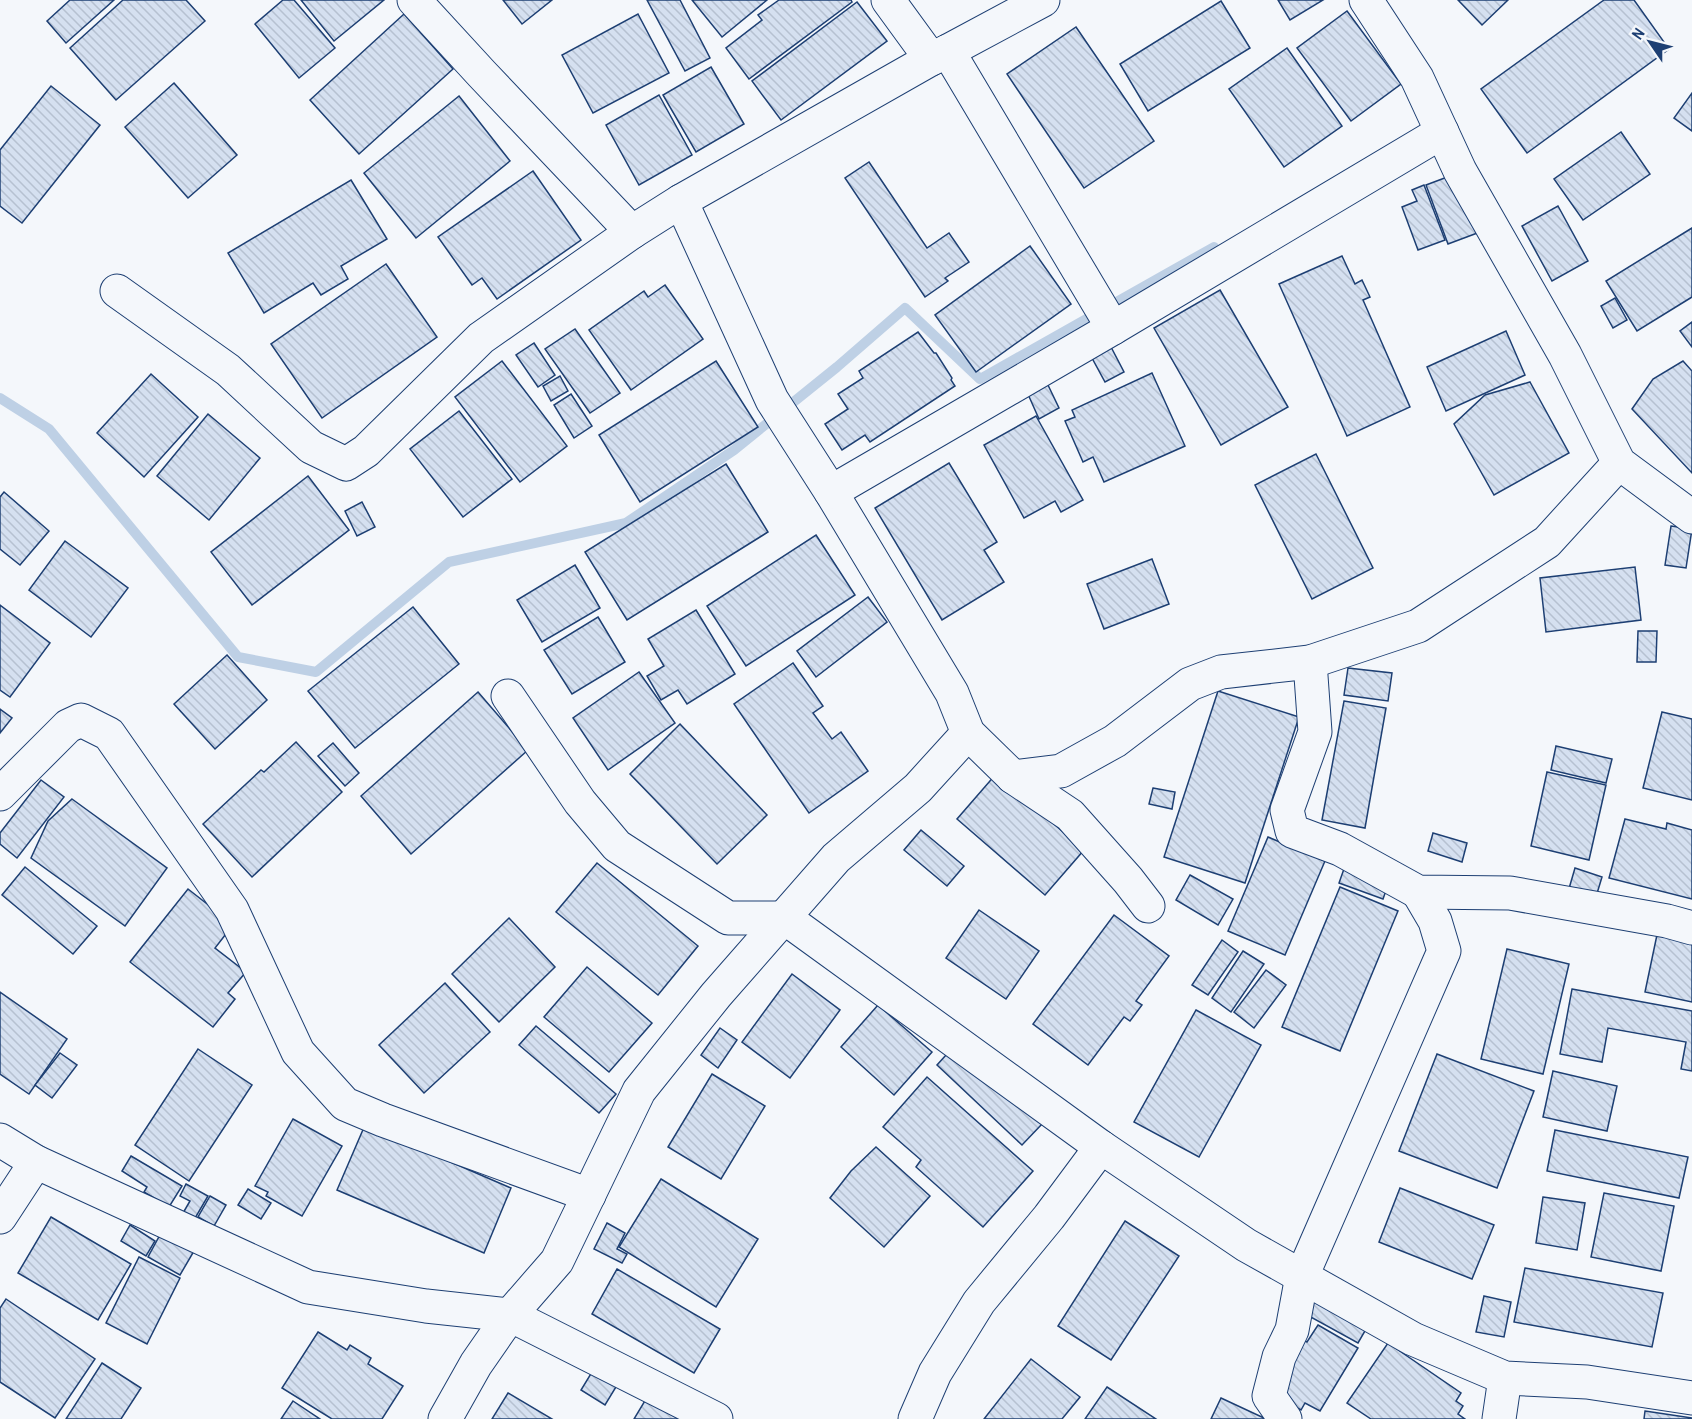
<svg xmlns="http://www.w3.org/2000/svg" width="1692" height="1419" font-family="'Archivo Narrow',sans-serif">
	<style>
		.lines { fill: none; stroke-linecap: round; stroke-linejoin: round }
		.stream { stroke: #bed0e5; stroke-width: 10 }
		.building { fill: url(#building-back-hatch); stroke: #1d3f73; stroke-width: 1.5 }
		.minor-casing { stroke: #1d3f73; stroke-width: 35 }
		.minor { stroke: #f4f7fb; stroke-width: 33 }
	</style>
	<defs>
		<pattern id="building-back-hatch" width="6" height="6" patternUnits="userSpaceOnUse" patternTransform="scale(1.5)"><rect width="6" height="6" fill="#d5e0f0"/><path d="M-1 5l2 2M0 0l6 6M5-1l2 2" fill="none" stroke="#b6c1d1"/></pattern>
	</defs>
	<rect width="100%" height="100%" fill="#f4f7fb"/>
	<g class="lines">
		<polyline class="stream" points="0,398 49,429 238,657 316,672 449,562 626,523 734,450 837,367 905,308 980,379 1214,247"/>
	</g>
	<g class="building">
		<polygon points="70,0 114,0 66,43 47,21"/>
		<polygon points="123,0 186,0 205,21 116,100 70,48"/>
		<polygon points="283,0 294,0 335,48 299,78 255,24"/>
		<polygon points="301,0 384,0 334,41"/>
		<polygon points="503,0 552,0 522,24"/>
		<polygon points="647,0 680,0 710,58 685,71"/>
		<polygon points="692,0 767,0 722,37"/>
		<polygon points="779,0 851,0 852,2 749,79 726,48 762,20 758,15"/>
		<polygon points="1278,0 1323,0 1290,20"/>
		<polygon points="1458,0 1508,0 1482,25"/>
		<polygon points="1604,0 1634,0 1669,49 1527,153 1481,89"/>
		<polygon points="1221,1 1250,48 1148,111 1120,64"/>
		<polygon points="857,2 887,41 781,120 752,81"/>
		<polygon points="1347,11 1401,84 1351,121 1297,48"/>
		<polygon points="404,14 453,69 359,154 310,100"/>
		<polygon points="638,14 669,73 593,113 562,55"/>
		<polygon points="1076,27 1154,141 1084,188 1007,74"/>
		<polygon points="1287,48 1342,126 1284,167 1229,89"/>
		<polygon points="711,67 744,124 696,152 663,95"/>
		<polygon points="174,83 237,155 188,198 125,127"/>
		<polygon points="51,86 100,125 22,223 0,206 0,150"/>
		<polygon points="1692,93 1692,131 1674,118"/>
		<polygon points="659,95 692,155 639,185 606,125"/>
		<polygon points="459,96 510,161 416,238 364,173"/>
		<polygon points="1621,132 1650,174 1583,220 1554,179"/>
		<polygon points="869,162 927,248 949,233 969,262 945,278 948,281 925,297 845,178"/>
		<polygon points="533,171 581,240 497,299 482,278 472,285 438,237"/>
		<polygon points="1458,173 1480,232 1448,244 1426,185"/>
		<polygon points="351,180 387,239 341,266 348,279 321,295 313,283 264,313 228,253"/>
		<polygon points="1424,185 1445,240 1418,250 1402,207 1417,201 1412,190"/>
		<polygon points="1558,206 1588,261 1552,281 1522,226"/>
		<polygon points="1692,228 1692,297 1637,331 1606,281"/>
		<polygon points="1030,246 1071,304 976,372 935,315"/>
		<polygon points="1342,256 1355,284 1362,280 1370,297 1363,300 1410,407 1347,436 1279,284"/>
		<polygon points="386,264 437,337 322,418 271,344"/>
		<polygon points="665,285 703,339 631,390 589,330 644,291 648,297"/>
		<polygon points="1220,290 1288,407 1221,445 1154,328"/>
		<polygon points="1615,298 1627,320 1613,328 1601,306"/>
		<polygon points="1692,322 1692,347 1680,331"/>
		<polygon points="575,329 620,393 590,413 545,349"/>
		<polygon points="1506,331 1525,375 1446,411 1427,367"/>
		<polygon points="918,332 934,353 936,353 952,378 951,380 955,386 870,442 865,435 842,450 825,424 848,409 838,394 863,378 859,371"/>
		<polygon points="534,343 555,375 538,387 516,355"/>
		<polygon points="1111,347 1124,372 1105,382 1092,358"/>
		<polygon points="502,361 567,446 520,482 455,397"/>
		<polygon points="716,361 758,427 640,502 599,435"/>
		<polygon points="1683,361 1692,371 1692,473 1632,409 1653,379"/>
		<polygon points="1152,373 1185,446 1104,482 1093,457 1083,462 1065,421 1075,417 1072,410"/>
		<polygon points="151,374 198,417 144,477 97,433"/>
		<polygon points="560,376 568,391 551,401 543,386"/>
		<polygon points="1530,382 1569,453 1494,495 1454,424 1485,395"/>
		<polygon points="1047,383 1059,408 1039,419 1027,392"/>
		<polygon points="571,394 592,426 574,438 554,405"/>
		<polygon points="459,411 512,479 463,517 410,449"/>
		<polygon points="208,414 260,458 209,520 157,476"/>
		<polygon points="1036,416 1083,500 1061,512 1055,501 1024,518 984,445"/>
		<polygon points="1316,454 1373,568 1312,599 1255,485"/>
		<polygon points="949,463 997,542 984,550 1004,582 942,620 875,508"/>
		<polygon points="726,464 768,532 627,620 585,552"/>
		<polygon points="308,476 349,530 252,605 211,552"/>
		<polygon points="4,492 49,531 20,565 0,549 0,497"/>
		<polygon points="362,502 375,527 357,536 345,511"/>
		<polygon points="1671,526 1692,529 1686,568 1665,565"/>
		<polygon points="816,535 855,595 746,666 707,606"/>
		<polygon points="65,541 128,588 91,637 29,590"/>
		<polygon points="1152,559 1169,604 1104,629 1087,584"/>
		<polygon points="575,565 600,608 542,642 517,600"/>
		<polygon points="1635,567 1641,620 1546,632 1540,578"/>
		<polygon points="868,597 887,622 816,677 797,651"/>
		<polygon points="0,605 50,643 10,697 0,690"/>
		<polygon points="413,607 459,664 355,748 308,691"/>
		<polygon points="696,610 735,674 687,704 678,690 661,700 647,676 664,666 648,639"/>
		<polygon points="598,617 625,662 572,694 544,650"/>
		<polygon points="1638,631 1657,631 1656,662 1637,662"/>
		<polygon points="227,655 267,700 215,749 174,704"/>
		<polygon points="793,663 823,706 813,713 832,739 841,732 868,771 809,813 734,704"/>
		<polygon points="1348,668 1392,673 1388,701 1344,695"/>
		<polygon points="639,672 675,723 608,770 573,718"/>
		<polygon points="1218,691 1299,717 1245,883 1164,857"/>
		<polygon points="478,692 528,750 411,854 361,796"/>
		<polygon points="1344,701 1386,708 1365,828 1322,820"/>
		<polygon points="0,709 12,718 0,733"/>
		<polygon points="1662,712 1692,719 1692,800 1643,788"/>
		<polygon points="680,724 767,815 717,864 630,774"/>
		<polygon points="296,742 342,792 252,877 203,824 261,770 264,772"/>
		<polygon points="333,743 359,773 345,786 318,756"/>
		<polygon points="1556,746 1612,759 1606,783 1551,770"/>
		<polygon points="1547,772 1606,785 1589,860 1531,846"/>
		<polygon points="996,774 1084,850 1045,895 957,819"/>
		<polygon points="41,780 64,797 17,858 0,844 0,833"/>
		<polygon points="1153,788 1175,792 1172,809 1149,804"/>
		<polygon points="72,799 167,868 125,926 31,858 48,821"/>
		<polygon points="1625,819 1666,829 1667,823 1692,830 1692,899 1609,878"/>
		<polygon points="921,830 964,866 947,886 904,850"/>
		<polygon points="1433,833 1467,843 1462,862 1428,851"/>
		<polygon points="1268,837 1325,861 1285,955 1228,931"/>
		<polygon points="597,863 698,946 658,995 556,912"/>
		<polygon points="1345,866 1389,882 1383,899 1339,883"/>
		<polygon points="25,867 97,926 73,954 2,895"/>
		<polygon points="1575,868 1602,877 1595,900 1568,892"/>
		<polygon points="1190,875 1233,899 1218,925 1176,900"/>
		<polygon points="1340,887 1398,911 1340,1051 1282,1027"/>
		<polygon points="188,889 225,918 229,930 215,948 246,972 228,993 235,999 213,1027 130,962"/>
		<polygon points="979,910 1039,951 1006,999 946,958"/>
		<polygon points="1114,915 1169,956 1136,1001 1142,1005 1130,1021 1124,1017 1088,1065 1033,1024"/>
		<polygon points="509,918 555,967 499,1022 452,974"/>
		<polygon points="1658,930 1692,938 1692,1002 1645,992"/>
		<polygon points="1222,940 1238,952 1208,995 1192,985"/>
		<polygon points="1507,949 1569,964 1543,1074 1481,1059"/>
		<polygon points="1243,951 1264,964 1231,1012 1212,998"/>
		<polygon points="587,967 652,1023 609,1072 544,1017"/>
		<polygon points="1266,970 1286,985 1254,1028 1234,1012"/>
		<polygon points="792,974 840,1010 790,1078 742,1042"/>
		<polygon points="445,983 490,1032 424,1093 379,1045"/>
		<polygon points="1572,989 1692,1011 1692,1071 1681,1069 1686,1042 1608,1028 1602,1062 1560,1054"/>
		<polygon points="0,992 67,1039 29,1094 0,1074"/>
		<polygon points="878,1005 932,1052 894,1095 841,1047"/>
		<polygon points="1196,1010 1261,1045 1199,1157 1134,1122"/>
		<polygon points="536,1026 616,1094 599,1113 519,1045"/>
		<polygon points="720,1028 737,1040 718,1068 701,1055"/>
		<polygon points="956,1044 1042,1124 1022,1145 937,1065"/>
		<polygon points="198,1049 252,1085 189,1181 135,1145"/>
		<polygon points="60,1053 77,1065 52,1098 35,1085"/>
		<polygon points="1437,1054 1534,1091 1497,1188 1399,1151"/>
		<polygon points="1553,1071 1617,1086 1607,1131 1543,1117"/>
		<polygon points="712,1074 765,1106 721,1179 668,1147"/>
		<polygon points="927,1077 1033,1171 983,1227 916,1167 921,1160 883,1127"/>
		<polygon points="293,1119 342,1146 302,1216 266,1196 268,1192 255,1186"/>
		<polygon points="365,1125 511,1188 484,1253 337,1190"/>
		<polygon points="1555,1130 1688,1157 1679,1198 1547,1171"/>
		<polygon points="876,1147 930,1196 884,1247 830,1198 851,1171"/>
		<polygon points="131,1156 182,1186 169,1207 144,1192 147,1187 122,1171"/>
		<polygon points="661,1179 758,1239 716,1307 619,1247"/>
		<polygon points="186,1184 208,1196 194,1220 183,1213 190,1201 180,1196"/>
		<polygon points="1400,1188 1494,1225 1472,1279 1379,1242"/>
		<polygon points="248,1189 271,1203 261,1219 238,1205"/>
		<polygon points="1604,1193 1674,1206 1661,1271 1591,1257"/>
		<polygon points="210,1196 226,1205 214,1226 198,1217"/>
		<polygon points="1543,1197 1585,1203 1577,1250 1536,1243"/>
		<polygon points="51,1217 131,1264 98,1320 18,1273"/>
		<polygon points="1125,1221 1179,1256 1111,1360 1058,1326"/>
		<polygon points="607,1223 625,1233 617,1249 627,1254 622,1263 594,1249"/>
		<polygon points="130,1225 155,1241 146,1256 121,1241"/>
		<polygon points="161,1233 194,1251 180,1275 148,1257"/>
		<polygon points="139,1257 180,1278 147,1344 106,1323"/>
		<polygon points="1525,1268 1663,1293 1652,1347 1514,1322"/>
		<polygon points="617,1269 720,1329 694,1373 592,1314"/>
		<polygon points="1317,1295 1369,1324 1358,1343 1307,1315"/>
		<polygon points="1484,1296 1511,1302 1504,1337 1476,1332"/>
		<polygon points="6,1299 95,1359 55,1418 0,1382 0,1308"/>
		<polygon points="1318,1325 1358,1348 1320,1411 1305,1403 1301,1410 1276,1396 1296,1336 1307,1342"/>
		<polygon points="318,1332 347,1350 350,1345 371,1358 368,1364 403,1386 382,1419 332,1419 282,1388"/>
		<polygon points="1388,1343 1461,1393 1456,1401 1463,1406 1458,1414 1465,1419 1371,1419 1347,1403"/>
		<polygon points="1031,1359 1080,1397 1062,1419 984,1419"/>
		<polygon points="102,1363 141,1388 121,1419 66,1419"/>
		<polygon points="595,1367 619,1382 605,1405 581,1390"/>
		<polygon points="1107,1387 1156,1419 1085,1419"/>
		<polygon points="508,1393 552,1419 492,1419"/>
		<polygon points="1221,1398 1266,1419 1211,1419"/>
		<polygon points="646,1399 679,1419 634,1419"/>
		<polygon points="293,1401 320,1419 281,1419"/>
		<polygon points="1645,1411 1692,1418 1692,1419 1644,1419"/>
	</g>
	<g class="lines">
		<g class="minor-casing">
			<g id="minor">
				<polyline points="414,0 482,74 632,232"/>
				<polyline points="888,0 931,59"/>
				<polyline points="1366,0 1417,78 1460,171 1565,355 1619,463 1692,517"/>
				<polyline points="948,51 1113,328"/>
				<polyline points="681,201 772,400 831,492 952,693 968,733 1013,777 1070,815 1128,880 1148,906"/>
				<polyline points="117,291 228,370 311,447 346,464 366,451 481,338 632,232 681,201 931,59 948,51 1043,0"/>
				<polyline points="831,492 1113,328 1442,132"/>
				<polyline points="1310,662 1315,732 1287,810 1292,831 1340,849 1418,892 1510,893 1667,921 1692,928"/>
				<polyline points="508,696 580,802 617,846 728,918 785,918 1101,1147 1246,1245 1413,1339 1505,1378 1587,1382 1692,1398"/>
				<polyline points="1013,777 1061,771 1115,741 1190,684 1221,672 1310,662 1418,626 1547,542 1619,463"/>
				<polyline points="0,794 68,726 81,720 109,734 232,910 298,1052 345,1104 383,1120 589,1195"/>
				<polyline points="0,1140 36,1162 308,1287 426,1306 510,1315 716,1419"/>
				<polyline points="0,1217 36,1162"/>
				<polyline points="445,1419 476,1364 510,1315 557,1261 639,1091 716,995 836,858 918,788 968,733"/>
				<polyline points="915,1419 935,1373 979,1302 1049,1217 1101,1147"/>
				<polyline points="1285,1419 1269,1396 1279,1357 1292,1330 1302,1276 1444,951 1435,921 1418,892"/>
				<polyline points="1499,1419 1505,1378"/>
			</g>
		</g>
		<use href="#minor" class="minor"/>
	</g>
	<g transform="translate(1650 42) rotate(305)" stroke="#f4f7fb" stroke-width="4.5" paint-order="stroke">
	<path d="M0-4.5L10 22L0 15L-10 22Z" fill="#1d3f73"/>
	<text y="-9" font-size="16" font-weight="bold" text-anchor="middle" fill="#1d3f73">N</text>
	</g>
</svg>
